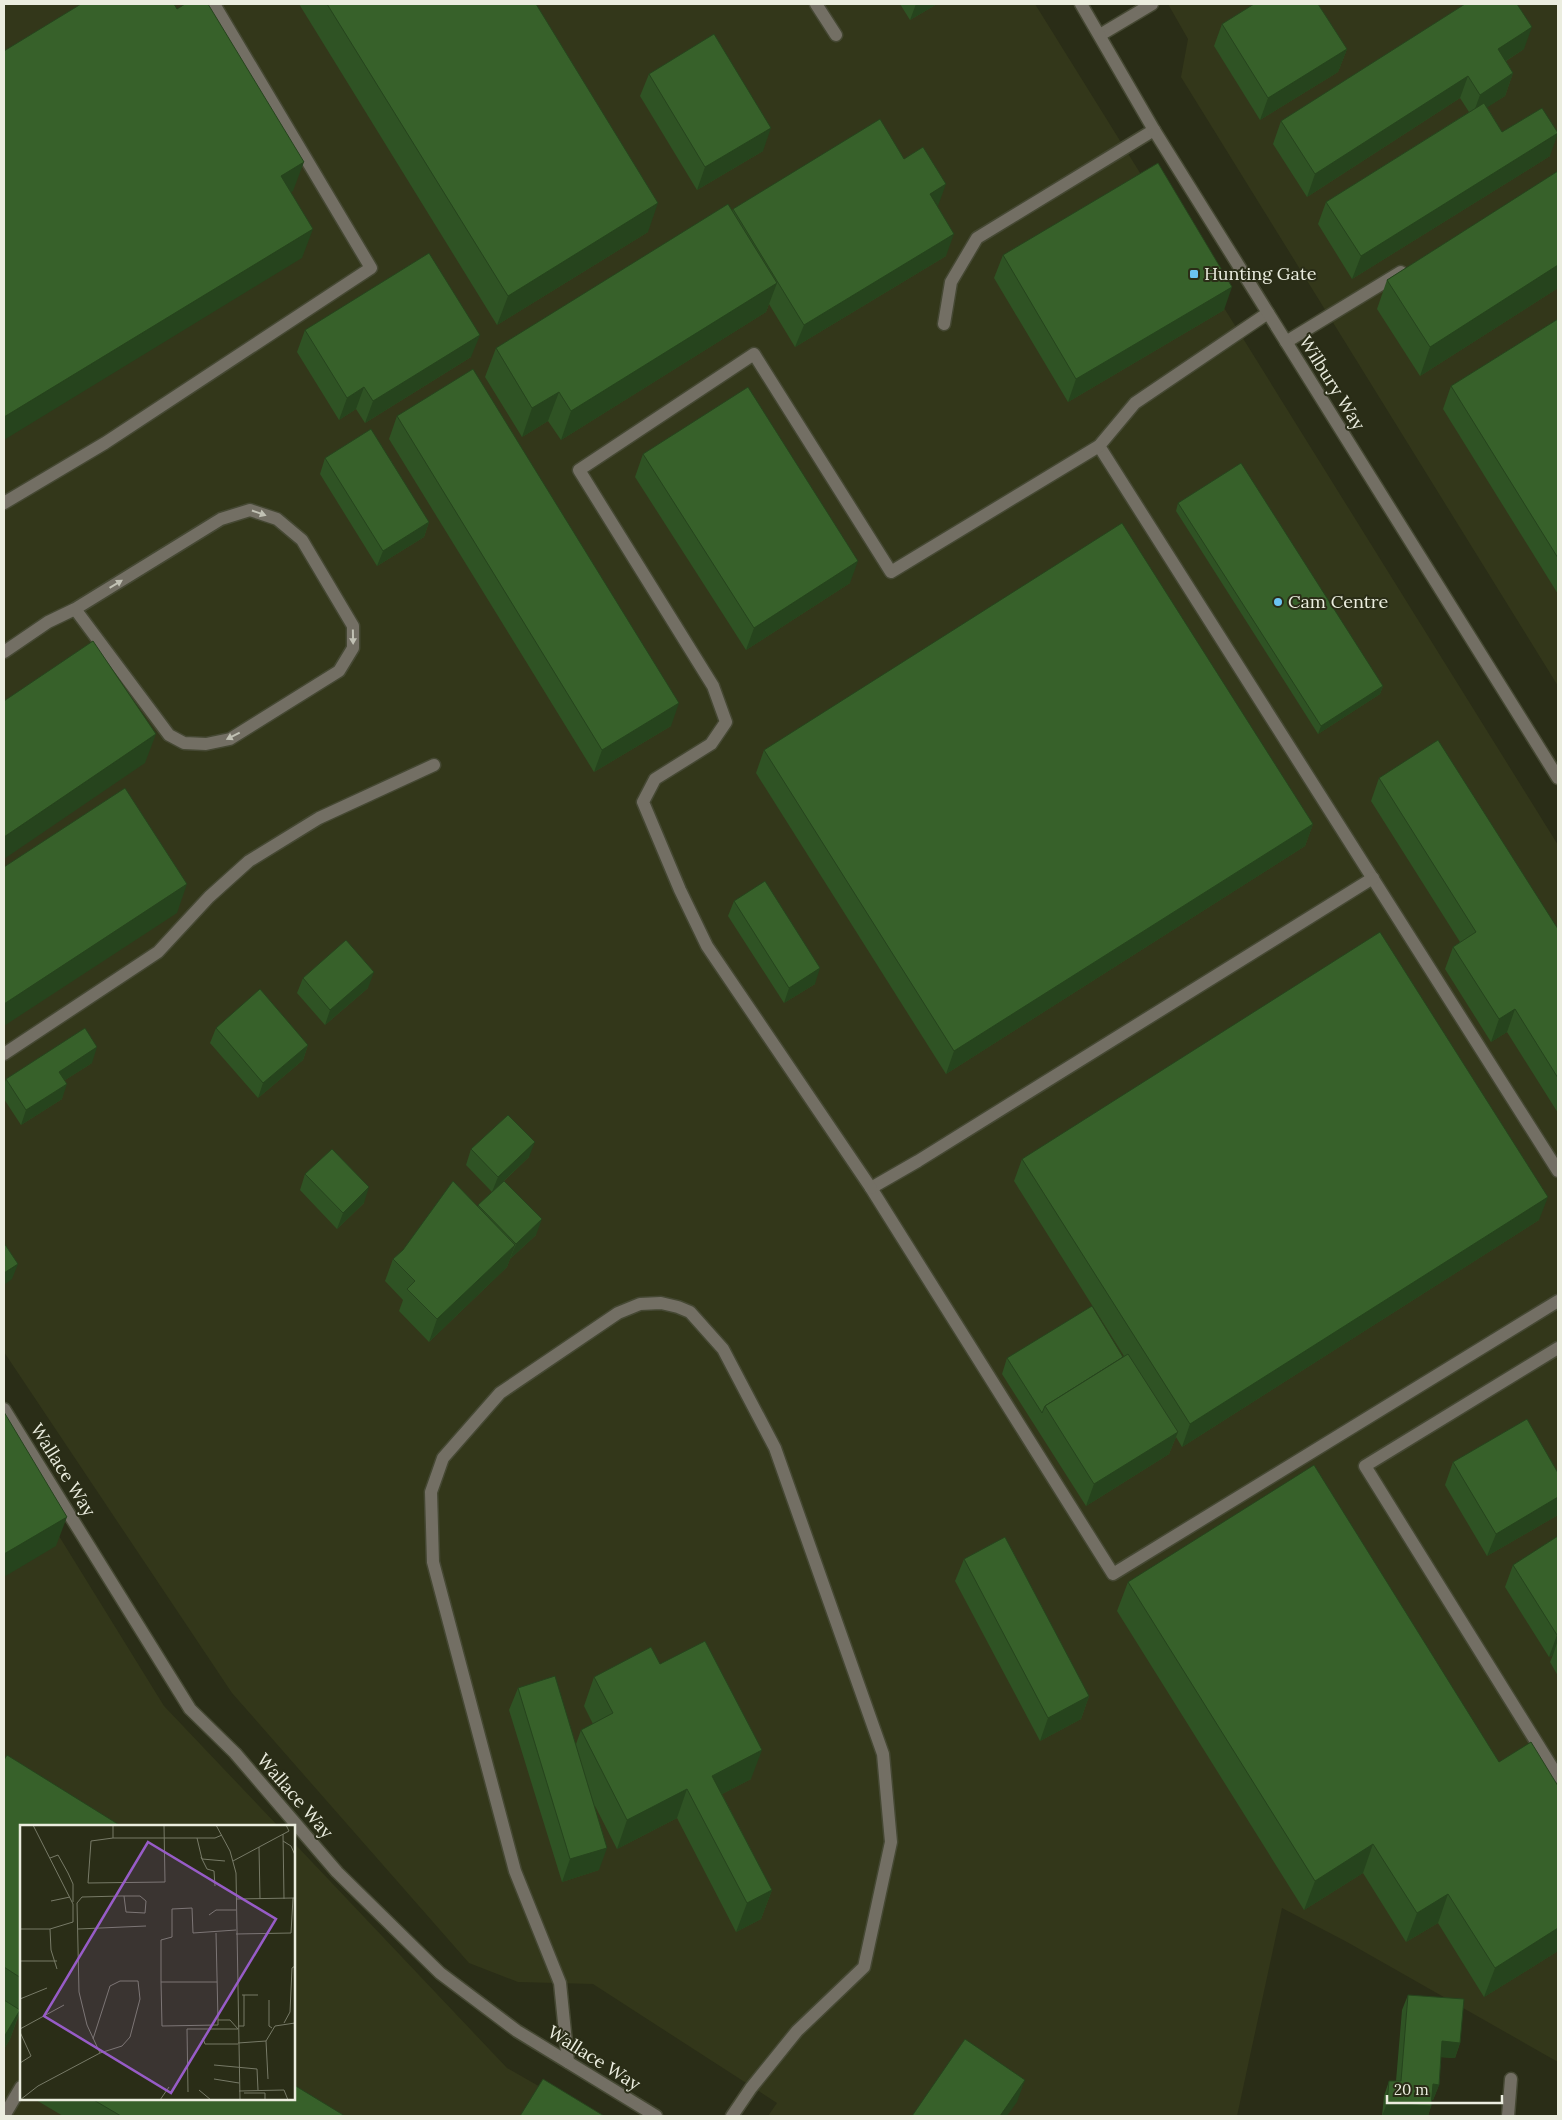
<svg xmlns="http://www.w3.org/2000/svg" width="1562" height="2120" font-family="Lora,serif">
	<style>
		.built { fill: #33371a }
		.lines { fill: none; stroke-linecap: round; stroke-linejoin: round }
		.service-casing { stroke: #454833; stroke-width: 15 }
		.minor-casing { stroke: #454833; stroke-width: 15 }
		.tertiary-casing { stroke: #454833; stroke-width: 15 }
		.service { stroke: #736f64; stroke-width: 12 }
		.minor { stroke: #736f64; stroke-width: 12 }
		.tertiary { stroke: #736f64; stroke-width: 12 }
		.wall { fill: #2f5324 }
		.shaded-wall { fill: #26441d }
		.building { fill: #37612a; stroke: #26441d }
		.oneway { fill: #c1c1b4 }
		.poi-dot { fill: #6bc3f2; stroke: #2a2d17; stroke-width: 2 }
		.labels { text-anchor: middle; stroke-width: 4; stroke-linejoin: round; paint-order: stroke }
		.poi-label { font-size: 18px; fill: #ebeddf; stroke: #2a2d17; text-anchor: start }
		.street-label { font-size: 18px; fill: #ebeddf; stroke: #2a2d17 }
		.inset-road { fill: none; stroke: #777a67; stroke-width: 1 }
		.view { fill: #975cc7; fill-opacity: 0.15; stroke: #975cc7; stroke-width: 2.5 }
		.inset-edge { fill: none; stroke: #ebeddf; stroke-width: 2.5 }
	</style>
	<rect width="100%" height="100%" fill="#2a2d17"/>
	<g class="built">
		<polygon points="4,4 1035,4 1558,845 1558,2062 1347,1942 1282,1908 1237,2116 768,2116 777,2103 593,1984 518,1982 469,1963 232,1693 4,1352"/>
		<polygon points="1168,4 1558,4 1558,686 1181,77 1188,39"/>
		<polygon points="4,1447 164,1706 278,1826 21,1826 21,2099 294,2099 294,1843 507,2068 591,2116 4,2116"/>
	</g>
	<g class="lines">
		<g class="service-casing">
			<g id="service">
				<polyline points="816,4 836,35"/>
				<polyline points="944,324 951,282 977,238 1154,130"/>
				<polyline points="1286,342 1401,272"/>
				<polyline points="1099,446 1558,1171"/>
				<polyline points="4,503 105,443 371,268 214,4"/>
				<polyline points="4,652 48,622 75,609 221,519 250,510 277,519 302,540 353,626 353,648 339,671 230,739 206,744 184,743 169,735 75,609"/>
				<polyline points="1373,878 918,1161 871,1188 1113,1574 1558,1301"/>
				<polyline points="4,1054 158,952 209,897 249,861 319,818 434,765"/>
				<polyline points="871,1188 707,946 680,890 643,802 655,779 711,744 726,722 713,686 579,470 754,354 891,572 1099,446 1135,403 1268,313"/>
				<polyline points="1558,1348 1365,1466 1558,1777"/>
				<polyline points="568,2062 560,1983 515,1871 433,1562 431,1492 443,1458 500,1393 618,1313 640,1304 661,1303 678,1307 690,1312 723,1349 775,1448 883,1754 891,1842 864,1967 797,2031 751,2088 732,2116"/>
				<polyline points="4,2116 21,2087"/>
			</g>
		</g>
		<g class="minor-casing">
			<g id="minor">
				<polyline points="1100,35 1152,4"/>
				<polyline points="4,1409 190,1709 235,1753 337,1872 440,1973 517,2031 656,2116"/>
				<polyline points="1508,2116 1511,2079"/>
			</g>
		</g>
		<g class="tertiary-casing">
			<polyline id="tertiary" points="1081,4 1154,130 1558,778"/>
		</g>
		<use href="#service" class="service"/>
		<use href="#minor" class="minor"/>
		<use href="#tertiary" class="tertiary"/>
	</g>
	<g class="wall">
		<polygon points="299,4 536,4 648,232 497,325"/>
		<polygon points="900,4 937,4 910,20"/>
		<polygon points="1222,24 1347,49 1338,72 1260,120 1214,46"/>
		<polygon points="1524,49 1506,61 1513,73 1505,96 1487,107 1502,132 1550,156 1352,279 1318,224 1326,202 1469,112 1460,98 1307,197 1273,144 1281,121"/>
		<polygon points="649,74 763,151 697,190 640,96"/>
		<polygon points="904,159 937,206 946,256 795,347 769,304 766,312 561,440 548,421 522,437 485,377 496,348 732,211 733,209"/>
		<polygon points="1558,171 1558,288 1420,376 1377,309 1387,280"/>
		<polygon points="1003,255 1224,310 1068,402 994,278"/>
		<polygon points="1558,319 1558,594 1443,409 1451,386"/>
		<polygon points="305,330 471,357 365,423 356,409 339,420 297,352"/>
		<polygon points="397,416 671,726 594,772 389,439"/>
		<polygon points="643,454 850,583 746,650 635,477"/>
		<polygon points="325,458 429,522 424,537 377,566 320,474"/>
		<polygon points="1178,503 1383,686 1380,694 1318,734 1176,511"/>
		<polygon points="764,750 1313,824 1305,846 946,1074 756,773"/>
		<polygon points="1379,778 1558,929 1558,1113 1507,1032 1491,1042 1445,969 1453,947 1460,942 1371,801"/>
		<polygon points="734,901 815,984 784,1003 728,916"/>
		<polygon points="303,978 368,988 325,1025 297,993"/>
		<polygon points="216,1028 308,1045 303,1060 258,1098 210,1043"/>
		<polygon points="92,1063 65,1080 62,1099 21,1125 4,1099 4,1085 6,1079"/>
		<polygon points="471,1149 529,1157 504,1181 536,1235 510,1259 507,1267 429,1342 399,1311 403,1300 385,1281 393,1259 478,1206 492,1192 466,1165"/>
		<polygon points="1022,1159 1539,1220 1182,1447 1176,1437 1169,1454 1086,1506 1002,1374 1007,1358 1123,1357 1124,1356 1014,1181"/>
		<polygon points="305,1174 364,1203 337,1229 300,1190"/>
		<polygon points="1453,1462 1558,1473 1558,1515 1487,1556 1445,1485"/>
		<polygon points="1558,1536 1558,1676 1550,1662 1553,1655 1549,1657 1505,1587 1513,1565"/>
		<polygon points="964,1559 1089,1696 1081,1719 1040,1741 955,1581"/>
		<polygon points="1128,1582 1499,1762 1558,1786 1558,1951 1484,1997 1438,1923 1406,1942 1363,1873 1304,1910 1117,1611"/>
		<polygon points="660,1664 751,1779 722,1794 772,1890 761,1919 736,1932 677,1818 617,1849 595,1806 599,1870 562,1882 509,1710 518,1688 576,1744 581,1730 593,1724 584,1706 594,1677"/>
		<polygon points="4,1760 21,1826 21,2013 20,2012 10,2039 4,2049"/>
		<polygon points="1408,1995 1460,2043 1455,2058 1441,2057 1439,2085 1433,2100 1432,2100 1431,2106 1428,2116 1382,2116 1384,2096 1389,2081 1396,2081 1402,2010"/>
		<polygon points="36,2099 294,2099 345,2116 63,2116 36,2100"/>
	</g>
	<g class="shaded-wall">
		<polygon points="916,4 937,4 910,20"/>
		<polygon points="1532,27 1524,49 1490,71 1498,49"/>
		<polygon points="1347,49 1338,72 1260,120 1268,98"/>
		<polygon points="1513,73 1505,96 1472,117 1480,95"/>
		<polygon points="1468,76 1460,98 1307,197 1315,174"/>
		<polygon points="771,128 763,151 697,190 705,167"/>
		<polygon points="1558,133 1550,156 1352,279 1361,256"/>
		<polygon points="304,162 293,191 270,206 281,176"/>
		<polygon points="946,184 938,206 930,194"/>
		<polygon points="658,203 648,232 497,325 508,296"/>
		<polygon points="313,229 302,258 4,440 4,417"/>
		<polygon points="954,234 946,256 795,347 804,325"/>
		<polygon points="1558,265 1558,288 1420,376 1430,347"/>
		<polygon points="777,283 766,312 561,440 571,411"/>
		<polygon points="1232,287 1224,310 1068,402 1076,379"/>
		<polygon points="480,335 471,357 365,423 373,401"/>
		<polygon points="364,387 356,409 339,420 347,398"/>
		<polygon points="559,392 548,421 522,437 532,408"/>
		<polygon points="429,522 424,537 377,566 383,551"/>
		<polygon points="858,561 850,583 746,650 754,628"/>
		<polygon points="1383,686 1380,694 1318,734 1321,726"/>
		<polygon points="679,703 671,726 594,772 602,750"/>
		<polygon points="156,734 145,763 4,859 4,837"/>
		<polygon points="1313,824 1305,846 946,1074 954,1051"/>
		<polygon points="187,884 177,913 4,1026 4,1004"/>
		<polygon points="820,968 815,984 784,1003 789,988"/>
		<polygon points="374,972 368,988 325,1025 330,1010"/>
		<polygon points="1515,1009 1507,1032 1491,1042 1499,1019"/>
		<polygon points="308,1045 303,1060 258,1098 263,1083"/>
		<polygon points="97,1047 92,1063 54,1087 59,1072"/>
		<polygon points="67,1084 62,1099 21,1125 26,1110"/>
		<polygon points="535,1142 529,1157 492,1192 498,1177"/>
		<polygon points="369,1187 364,1203 337,1229 343,1213"/>
		<polygon points="1548,1197 1539,1220 1182,1447 1190,1424"/>
		<polygon points="542,1219 536,1235 510,1259 516,1244"/>
		<polygon points="515,1245 507,1267 429,1342 437,1319"/>
		<polygon points="18,1264 12,1279 4,1285 4,1273"/>
		<polygon points="1178,1432 1169,1454 1086,1506 1094,1484"/>
		<polygon points="1558,1497 1558,1515 1487,1556 1496,1534"/>
		<polygon points="67,1517 56,1546 4,1577 4,1554"/>
		<polygon points="1558,1634 1558,1640 1553,1655 1549,1657 1557,1635"/>
		<polygon points="1089,1696 1081,1719 1040,1741 1048,1718"/>
		<polygon points="762,1750 751,1779 701,1805 712,1776"/>
		<polygon points="687,1789 677,1818 617,1849 627,1820"/>
		<polygon points="1373,1844 1363,1873 1304,1910 1315,1881"/>
		<polygon points="607,1848 599,1870 562,1882 570,1859"/>
		<polygon points="772,1890 761,1919 736,1932 747,1903"/>
		<polygon points="1448,1894 1438,1923 1406,1942 1417,1913"/>
		<polygon points="1558,1928 1558,1951 1484,1997 1495,1968"/>
		<polygon points="20,2010 10,2039 4,2049 4,2037"/>
		<polygon points="1442,2041 1460,2043 1455,2058 1437,2057"/>
		<polygon points="1025,2080 1017,2102 1007,2116 1000,2116"/>
		<polygon points="1433,2084 1439,2085 1433,2100 1428,2100"/>
		<polygon points="1387,2103 1431,2106 1428,2116 1382,2116"/>
	</g>
	<g class="building">
		<polygon points="81,4 174,4 177,9 185,4 208,4 304,162 281,176 313,229 4,417 4,51"/>
		<polygon points="327,4 536,4 658,203 508,296"/>
		<polygon points="1254,4 1318,4 1347,49 1268,98 1222,24"/>
		<polygon points="1465,4 1517,4 1532,27 1498,49 1513,73 1480,95 1468,76 1315,174 1281,121"/>
		<polygon points="714,34 771,128 705,167 649,74"/>
		<polygon points="1484,103 1502,132 1542,108 1558,133 1361,256 1326,202"/>
		<polygon points="880,119 904,159 923,147 946,184 930,194 954,234 804,325 733,209"/>
		<polygon points="1158,163 1232,287 1076,379 1003,255"/>
		<polygon points="1558,171 1558,265 1430,347 1387,280"/>
		<polygon points="728,204 777,283 571,411 559,392 532,408 496,348"/>
		<polygon points="429,253 480,335 373,401 364,387 347,398 305,330"/>
		<polygon points="1558,319 1558,558 1451,386"/>
		<polygon points="473,369 679,703 602,750 397,416"/>
		<polygon points="748,387 858,561 754,628 643,454"/>
		<polygon points="371,429 429,522 383,551 325,458"/>
		<polygon points="1241,463 1383,686 1321,726 1178,503"/>
		<polygon points="1122,523 1313,824 954,1051 764,750"/>
		<polygon points="93,641 156,734 4,837 4,701"/>
		<polygon points="1438,740 1558,929 1558,1078 1515,1009 1499,1019 1453,947 1476,932 1379,778"/>
		<polygon points="125,788 187,884 4,1004 4,867"/>
		<polygon points="765,881 820,968 789,988 734,901"/>
		<polygon points="1380,932 1548,1197 1190,1424 1022,1159"/>
		<polygon points="346,940 374,972 330,1010 303,978"/>
		<polygon points="260,989 308,1045 263,1083 216,1028"/>
		<polygon points="85,1028 97,1047 59,1072 67,1084 26,1110 6,1079"/>
		<polygon points="508,1115 535,1142 498,1177 471,1149"/>
		<polygon points="332,1149 369,1187 343,1213 305,1174"/>
		<polygon points="453,1181 515,1245 437,1319 407,1289 415,1281 393,1259 403,1250"/>
		<polygon points="504,1181 542,1219 516,1244 478,1205"/>
		<polygon points="4,1243 18,1264 4,1273"/>
		<polygon points="1092,1306 1123,1357 1045,1406 1042,1413 1007,1358"/>
		<polygon points="1128,1354 1178,1432 1094,1484 1045,1406"/>
		<polygon points="4,1412 67,1517 4,1554"/>
		<polygon points="1527,1419 1558,1473 1558,1497 1496,1534 1453,1462"/>
		<polygon points="1314,1465 1499,1762 1531,1742 1558,1786 1558,1928 1495,1968 1448,1894 1417,1913 1373,1844 1315,1881 1128,1582"/>
		<polygon points="1558,1536 1558,1634 1557,1635 1513,1565"/>
		<polygon points="1005,1537 1089,1696 1048,1718 964,1559"/>
		<polygon points="705,1641 762,1750 712,1776 772,1890 747,1903 687,1789 627,1820 581,1730 613,1713 594,1677 651,1647 660,1664"/>
		<polygon points="555,1676 607,1848 570,1859 518,1688"/>
		<polygon points="7,1755 121,1826 21,1826 21,1978 4,1967 4,1760"/>
		<polygon points="1408,1995 1464,1999 1460,2043 1442,2041 1439,2085 1433,2084 1431,2106 1387,2103 1389,2081 1401,2081"/>
		<polygon points="4,2000 20,2010 4,2037"/>
		<polygon points="965,2039 1025,2080 1000,2116 912,2116"/>
		<polygon points="543,2079 604,2116 520,2116"/>
		<polygon points="294,2085 345,2116 121,2116 92,2099 294,2099"/>
	</g>
	<defs><path id="oneway-solid" d="M-6-.8H1V-3.2L6.5 0L1 3.2V.8H-6Z" transform="scale(1.25)"/></defs>
	<g class="oneway">
		<use href="#oneway-solid" transform="translate(259 513) rotate(19)"/>
		<use href="#oneway-solid" transform="translate(116 584) rotate(-31)"/>
		<use href="#oneway-solid" transform="translate(353 637) rotate(89)"/>
		<use href="#oneway-solid" transform="translate(233 736) rotate(153)"/>
	</g>
	<g class="poi-dot">
		<rect x="1189" y="269" width="10" height="10" rx="2.5"/>
		<circle cx="1278" cy="602" r="5"/>
	</g>
	<g class="labels">
		<g class="poi-label">
			<text x="1204" y="280">Hunting Gate</text>
			<text x="1288" y="608">Cam Centre</text>
		</g>
		<g class="street-label">
			<text transform="translate(1332 383) rotate(58)" y="6">Wilbury Way</text>
			<text transform="translate(63 1470) rotate(58)" y="6">Wallace Way</text>
			<text transform="translate(295 1796) rotate(49)" y="6">Wallace Way</text>
			<text transform="translate(594 2058) rotate(32)" y="6">Wallace Way</text>
		</g>
	</g>
	<g transform="translate(20 1825)">
		<rect width="275" height="275" fill="#2a2d17"/>
		<path class="inset-road" d="M13,0L53,79V97L30,104L31,125L37,144M93,0V13H195L202,10M196,0L210,26L216,48L220,275M263,9L264,74M93,13L71,16L68,58L145,57L144,0M177,13L182,34L205,36M263,16L271,21L275,30M239,22L240,74M181,32L187,44L194,46L195,61M30,33L38,30L48,48L53,59V77M213,36L269,6L266,0M216,74L274,73M31,76L50,72M189,90L196,85H216M0,104H30M58,104L126,101M196,108L198,195H210L218,204M216,109L271,108L273,73M0,136H37M141,157V115L152,112V84L172,83L173,108L216,105M197,157H141L142,201L198,200V195M222,170H238M0,174L27,163M249,175V201L252,203M264,198L270,187L272,143L275,141M218,201H224V170M0,204L44,180M0,207L11,231L0,238M183,213L185,219H218M73,214L90,161L100,156H118L120,174L110,212L102,221L80,228M246,216L248,254M218,218L246,216L255,201L275,198M194,240L237,244L238,265M194,254L219,258M179,265L191,275M219,266L264,265L268,275M168,267L167,204H218M224,268H245V275M0,275L18,261L80,228L67,200L59,167L57,78L62,72L101,71H120L126,76L125,88L106,87L104,71M140,275L149,262"/>
		<path class="view" d="M128,17L256,94L151,268L24,191Z"/>
		<rect width="275" height="275" class="inset-edge"/>
	</g>
	<rect width="1562" height="2120" fill="none" stroke="#ebeddf" stroke-width="10"/>
	<path d="M1387 2095v8h115v-8" fill="none" stroke="#ebeddf" stroke-width="2.5"/>
	<text x="1394" y="2095" font-size="15" fill="#ebeddf" stroke="#2a2d17" stroke-width="4" paint-order="stroke">20 m</text>
</svg>
